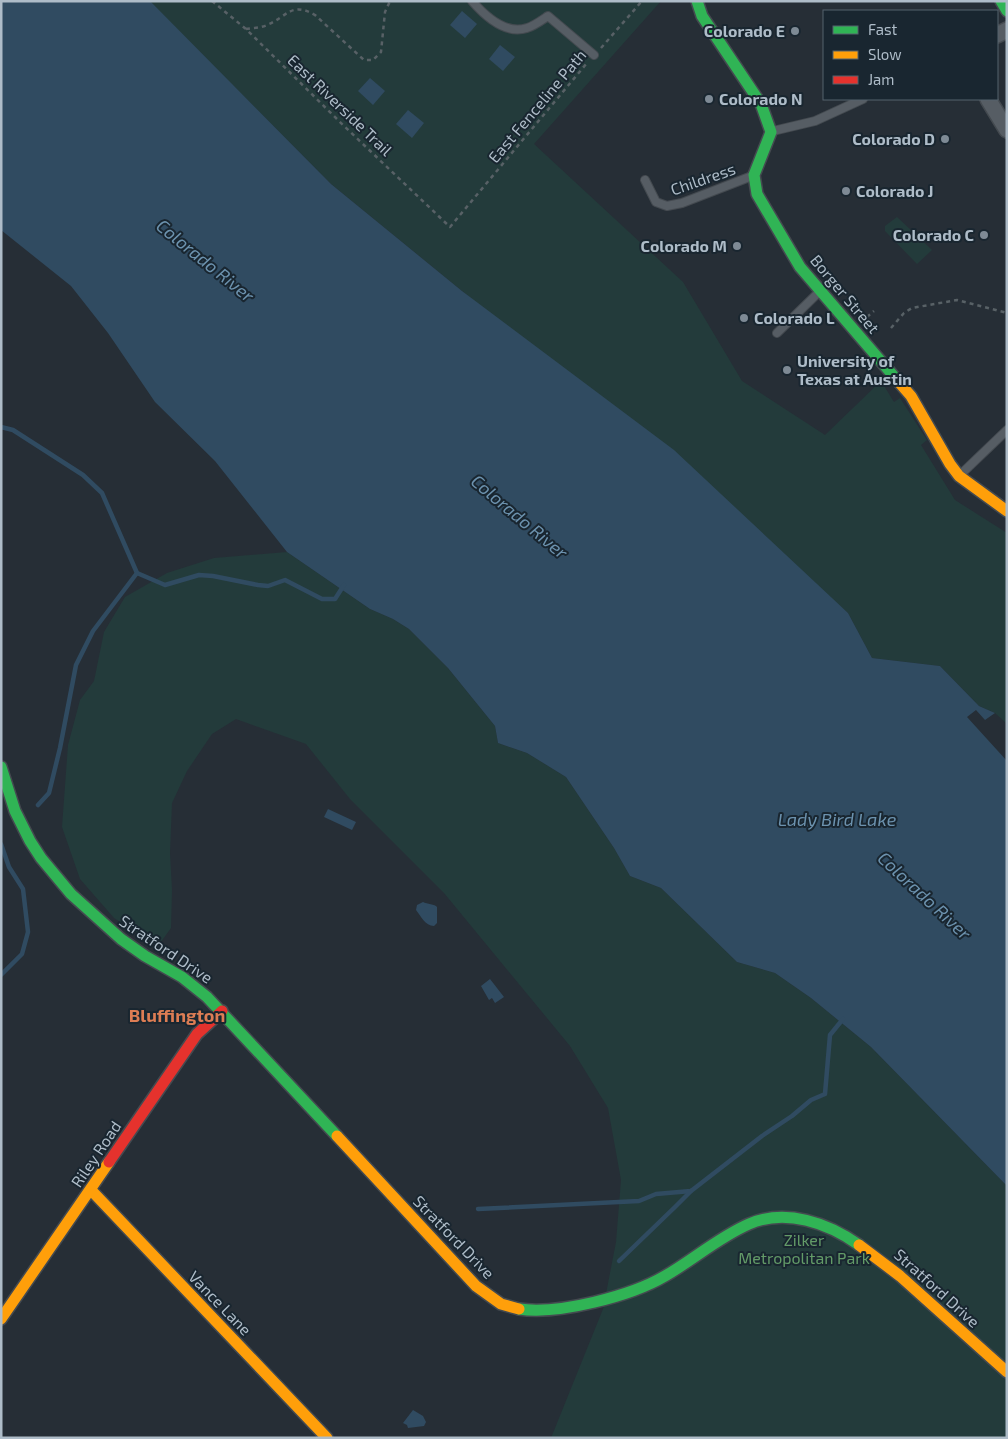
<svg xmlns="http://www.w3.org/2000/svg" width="1008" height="1439" font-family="'Exo 2',sans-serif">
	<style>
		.green { fill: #233b3b }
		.water { fill: #304b61 }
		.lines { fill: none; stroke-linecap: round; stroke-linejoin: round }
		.stream { stroke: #304b61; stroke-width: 4.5 }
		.lane-casing { stroke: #444a50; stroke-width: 10 }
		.street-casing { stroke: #444a50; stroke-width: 18 }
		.fast-casing { stroke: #444a50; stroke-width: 14 }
		.slow-casing { stroke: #444a50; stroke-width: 14 }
		.jam-casing { stroke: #444a50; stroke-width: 14 }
		.path { stroke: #586166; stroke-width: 2.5; stroke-dasharray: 4 4; stroke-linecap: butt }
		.lane { stroke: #565d64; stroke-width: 8 }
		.street { stroke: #565d64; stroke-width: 15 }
		.fast { stroke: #30b455; stroke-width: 11 }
		.slow { stroke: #ff9f0a; stroke-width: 11 }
		.jam { stroke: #e5322d; stroke-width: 11 }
		.poi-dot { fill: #7e8a95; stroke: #192630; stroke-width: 2 }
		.labels { text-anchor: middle; stroke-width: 4; stroke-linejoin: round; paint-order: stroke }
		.poi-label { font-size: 16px; font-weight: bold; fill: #aebcc8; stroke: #192630; text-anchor: end }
		.street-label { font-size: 16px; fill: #aebcc8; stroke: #192630 }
		.park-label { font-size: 16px; fill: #639b68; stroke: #192630 }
		.water-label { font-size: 18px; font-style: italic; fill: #6c92ae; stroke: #192630 }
		.neighbourhood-label { font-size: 18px; font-weight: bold; fill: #dd7d54; stroke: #192630 }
	</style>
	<rect width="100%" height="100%" fill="#262e36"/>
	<g class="green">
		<polygon points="149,1 661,1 534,144 683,282 742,381 825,435 881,381 894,402 900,398 927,440 921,445 955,500 1007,533 1007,724 995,713 979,706 940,666 872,658 848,613 462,291 331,184"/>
		<polygon points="897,217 932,250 917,264 885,231 885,226"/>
		<polygon points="287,552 370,609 393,619 409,629 448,668 495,726 498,743 527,753 566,777 614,848 630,876 661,888 737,962 775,973 811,998 871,1047 1007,1186 1007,1438 551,1438 603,1309 616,1242 621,1180 608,1108 570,1046 444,893 350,799 306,744 236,719 212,734 187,771 172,803 170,853 172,890 171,928 158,946 114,918 80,879 62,827 68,745 80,700 94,681 104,632 125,597 167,573 214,558"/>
	</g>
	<g class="water">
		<polygon points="1,1 150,1 331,184 462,291 674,450 848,613 872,658 940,666 979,706 995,713 985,720 976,710 967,717 1007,761 1007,1186 871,1047 811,998 775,973 737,962 661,888 630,876 614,848 566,777 527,753 498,743 495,726 448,668 409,629 393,619 370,609 287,552 215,461 155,402 108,333 71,286 1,230"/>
		<polygon points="462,11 477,24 465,38 450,25"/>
		<polygon points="500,45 515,57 503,71 489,59"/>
		<polygon points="370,78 385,91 373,105 358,91"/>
		<polygon points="408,110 424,123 412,138 396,124"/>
		<polygon points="328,809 356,822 352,830 324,817"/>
		<path d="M423,902C427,904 435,904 437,907V923L434,926C425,926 421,916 416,910L417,905Z"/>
		<polygon points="490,979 504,997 495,1003 492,998 489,1000 481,986"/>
		<polygon points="413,1410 423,1416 426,1422 424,1426 408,1428 407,1425 403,1423"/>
	</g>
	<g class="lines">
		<g class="stream">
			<polyline points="1,427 13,430 83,475 102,493 137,573 165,585 199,575 213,576 258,585 268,586 285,580 322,599 335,599 344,585"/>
			<polyline points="38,805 49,793 60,748 76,665 93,631 137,573"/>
			<polyline points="1,844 9,867 23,889 28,932 22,954 1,975"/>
			<polyline points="478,1209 639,1201 656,1194 691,1191 762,1136 792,1116 811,1100 825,1094 830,1035 843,1019"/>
			<polyline points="619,1261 675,1207 691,1191"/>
		</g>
		<g class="lane-casing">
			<g id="lane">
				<path d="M472,1C485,16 506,35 527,28C534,26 542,20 548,16L594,55"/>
				<polyline points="773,131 815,121 863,99"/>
				<polyline points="645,180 656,202 667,206 682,203 752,176"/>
				<polyline points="777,333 818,293"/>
				<polyline points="960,475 1007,430"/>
			</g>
		</g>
		<g class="street-casing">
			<g id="street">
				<polyline points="997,35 1007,30"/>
				<polyline points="988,99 1007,130"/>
			</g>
		</g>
		<g class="fast-casing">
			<g id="fast">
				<polyline points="697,1 702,16 761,104 771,132 754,175 757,194 800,267 897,380"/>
				<polyline points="1001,1 1007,11"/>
				<polyline points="1,767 15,811 30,841 41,858 71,894 121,939 145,956 182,977 207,997 337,1136"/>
				<path d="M519,1309C558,1315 631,1296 665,1276C693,1260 719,1237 749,1224C786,1208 828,1223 859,1245"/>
			</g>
		</g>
		<g class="slow-casing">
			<g id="slow">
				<polyline points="897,380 911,396 950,464 959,476 1007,511"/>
				<polyline points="337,1136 476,1286 501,1304 519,1309"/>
				<polyline points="91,1190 327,1438"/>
				<polyline points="859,1245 900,1276 1007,1372"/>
				<polyline points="1,1319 109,1162"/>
			</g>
		</g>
		<g class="jam-casing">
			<polyline id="jam" points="109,1162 197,1034 222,1011"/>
		</g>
		<g class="path">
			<polyline points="212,1 246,29 344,126 450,227 587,63"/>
			<path d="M246,29C253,28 261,28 267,25C287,17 291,1 315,15L364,60H373L381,52L385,12L390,1"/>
			<polyline points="601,48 642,1"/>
			<polyline points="867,317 874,311"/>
			<polyline points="891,328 904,313 912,308 957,300 1007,313"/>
		</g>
		<use href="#lane" class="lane"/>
		<use href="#street" class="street"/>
		<use href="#fast" class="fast"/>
		<use href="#slow" class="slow"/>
		<use href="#jam" class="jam"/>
	</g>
	<g class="poi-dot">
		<circle cx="795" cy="31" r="5"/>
		<circle cx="709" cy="99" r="5"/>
		<circle cx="945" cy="139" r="5"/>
		<circle cx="846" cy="191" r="5"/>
		<circle cx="984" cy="235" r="5"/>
		<circle cx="737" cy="246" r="5"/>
		<circle cx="744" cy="318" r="5"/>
		<circle cx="787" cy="370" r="5"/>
	</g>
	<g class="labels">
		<g class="poi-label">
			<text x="785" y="37">Colorado E</text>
			<text x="719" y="105" text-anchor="start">Colorado N</text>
			<text x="935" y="145">Colorado D</text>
			<text x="856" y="197" text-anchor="start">Colorado J</text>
			<text x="974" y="241">Colorado C</text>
			<text x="727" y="252">Colorado M</text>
			<text x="754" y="324" text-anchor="start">Colorado L</text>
			<text x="797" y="367" text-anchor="start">University of<tspan x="797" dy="18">Texas at Austin</tspan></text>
		</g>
		<g class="street-label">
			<text transform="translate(340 105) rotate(44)" y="6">East Riverside Trail</text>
			<text transform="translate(537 106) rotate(-50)" y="6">East Fenceline Path</text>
			<text transform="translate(703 179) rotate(-19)" y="6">Childress</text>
			<text transform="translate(845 294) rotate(50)" y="6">Borger Street</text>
			<text transform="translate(166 949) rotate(34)" y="6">Stratford Drive</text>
			<text transform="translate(96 1154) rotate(-56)" y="6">Riley Road</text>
			<text transform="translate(454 1237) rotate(46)" y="6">Stratford Drive</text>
			<text transform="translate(937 1288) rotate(42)" y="6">Stratford Drive</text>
			<text transform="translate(220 1303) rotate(46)" y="6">Vance Lane</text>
		</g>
		<g class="park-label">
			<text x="804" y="1246">Zilker<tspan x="804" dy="18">Metropolitan Park</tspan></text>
		</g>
		<g class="water-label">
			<text transform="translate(205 261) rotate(39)" y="6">Colorado River</text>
			<text transform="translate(519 517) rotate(40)" y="6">Colorado River</text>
			<text x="837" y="826">Lady Bird Lake</text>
			<text transform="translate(924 896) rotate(43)" y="6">Colorado River</text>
		</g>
		<g class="neighbourhood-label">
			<text x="177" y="1022">Bluffington</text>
		</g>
	</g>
	<rect width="1008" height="1439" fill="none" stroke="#aebcc8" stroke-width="5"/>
	<rect x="823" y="10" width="175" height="90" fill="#192630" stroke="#55626d"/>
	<rect x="833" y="26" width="25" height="8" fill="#30b455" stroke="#55626d"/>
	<text x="868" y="35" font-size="15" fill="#aebcc8">Fast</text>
	<rect x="833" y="51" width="25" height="8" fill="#ff9f0a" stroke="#55626d"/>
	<text x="868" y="60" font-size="15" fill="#aebcc8">Slow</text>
	<rect x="833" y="76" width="25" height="8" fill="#e5322d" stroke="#55626d"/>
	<text x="868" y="85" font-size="15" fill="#aebcc8">Jam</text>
</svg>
